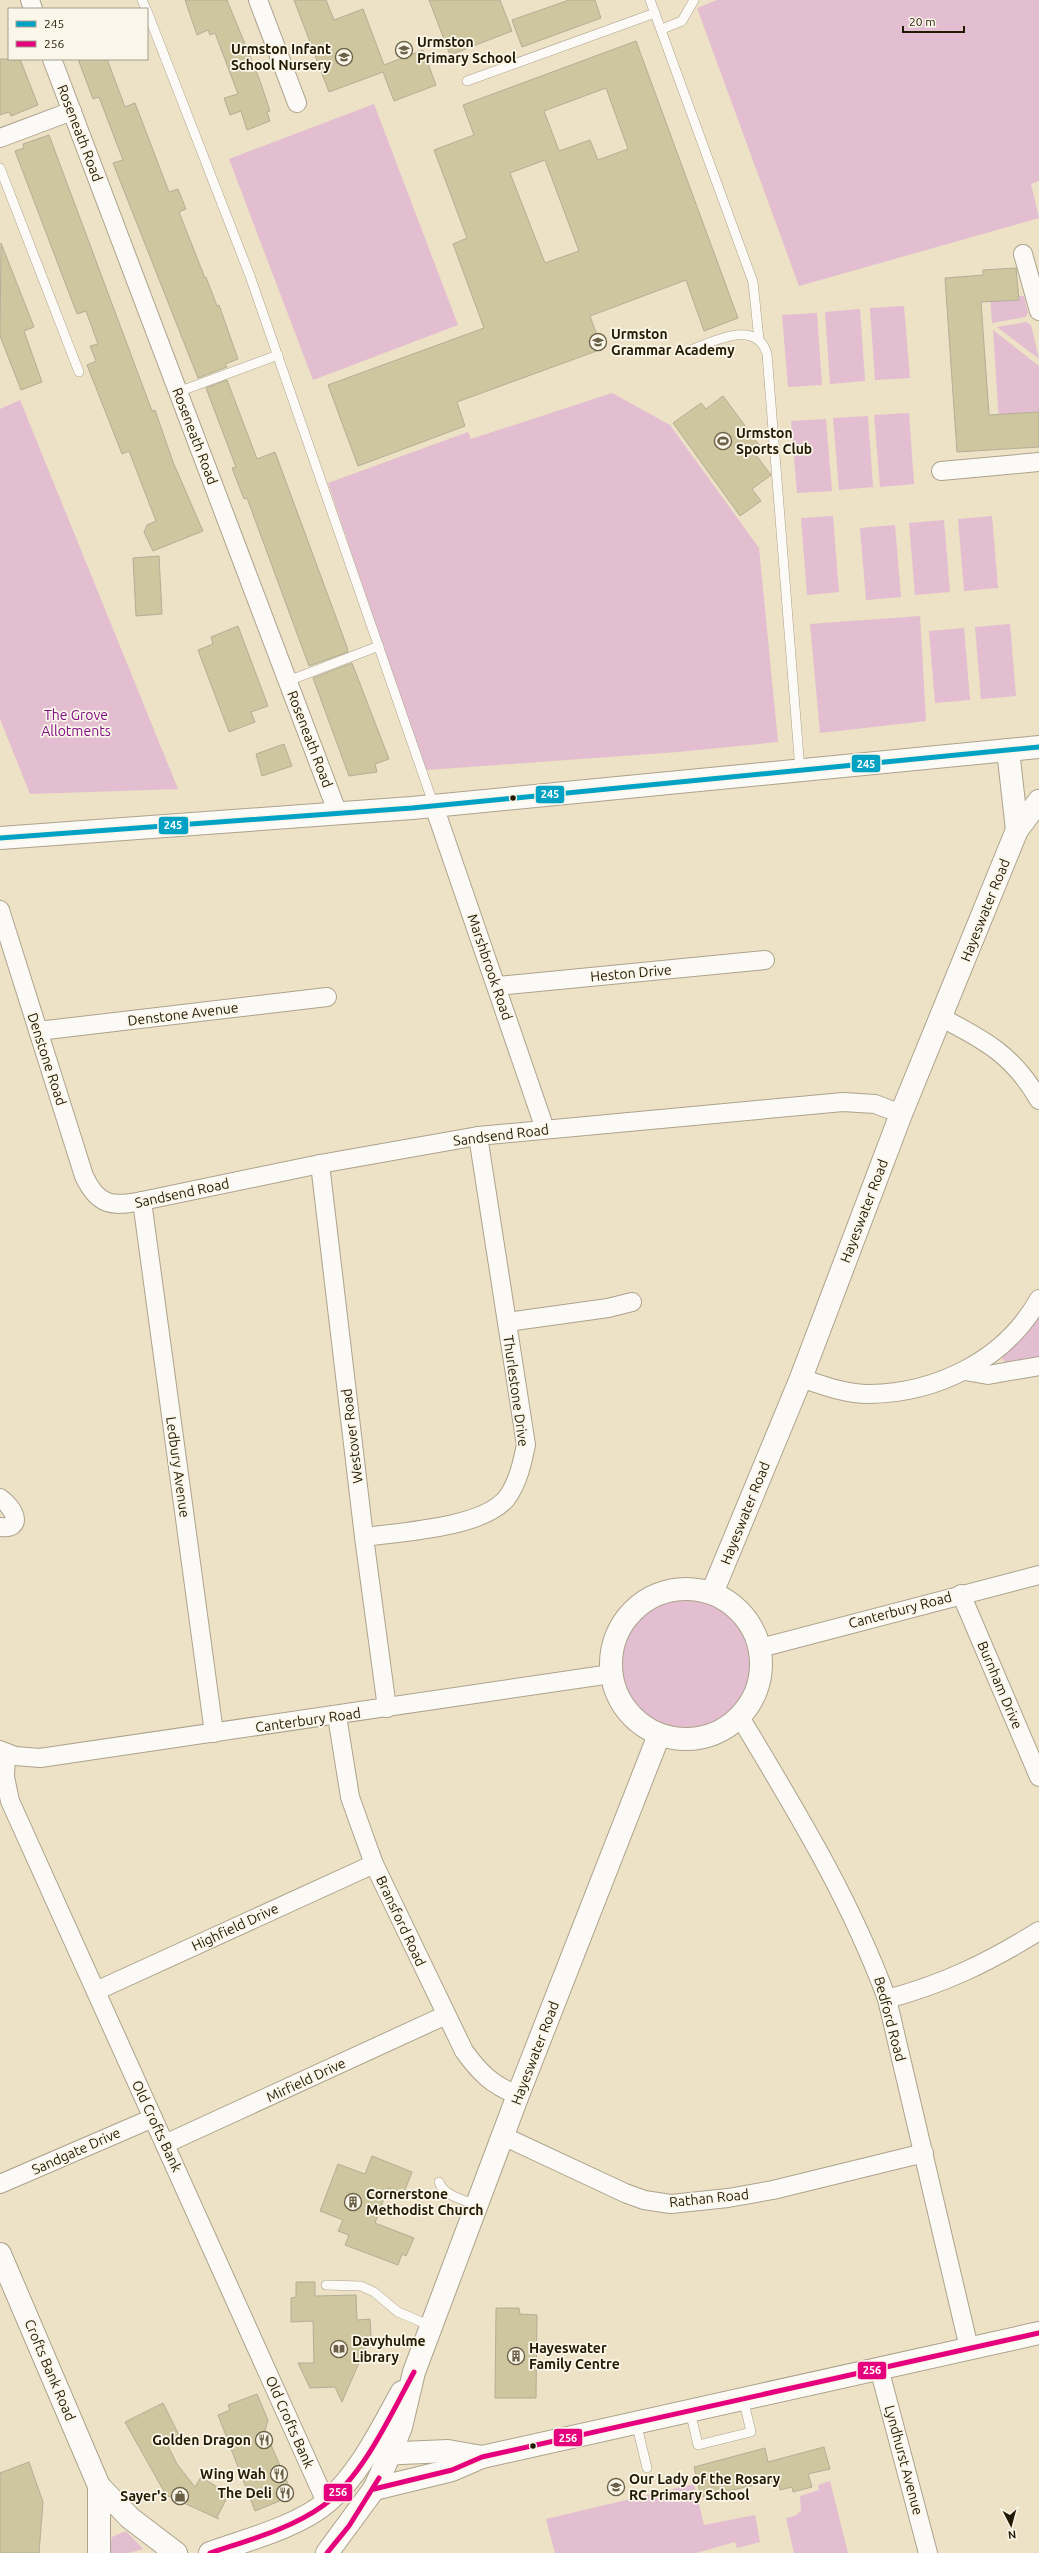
<svg xmlns="http://www.w3.org/2000/svg" width="1039" height="2553" font-family="Ubuntu,sans-serif">
	<style>
		.green { fill: #e3bdd0 }
		.building { fill: #cdc69e; stroke: #b4ae96; fill-rule: evenodd }
		.lines { fill: none; stroke-linecap: round; stroke-linejoin: round }
		.lane-casing { stroke: #ada38c; stroke-width: 10 }
		.street-casing { stroke: #ada38c; stroke-width: 20 }
		.secondary-casing { stroke: #ada38c; stroke-width: 24 }
		.lane { stroke: #fcfaf6; stroke-width: 9 }
		.street { stroke: #fcfaf6; stroke-width: 18 }
		.secondary { stroke: #fcfaf6; stroke-width: 22 }
		.bus-1-casing { stroke: #fbf6ea; stroke-width: 8 }
		.bus-2-casing { stroke: #fbf6ea; stroke-width: 8 }
		.bus-1 { stroke: #02a2c4; stroke-width: 5 }
		.bus-2 { stroke: #e5007d; stroke-width: 5 }
		.bus-dot { fill: #231a02; stroke: #fbf6ea; stroke-width: 1.5 }
		.labels { text-anchor: middle; stroke-width: 3.5; stroke-linejoin: round; paint-order: stroke }
		.poi-label { font-size: 14px; font-weight: bold; fill: #231a02; stroke: #fbf6ea; text-anchor: start }
		.street-label { font-size: 14px; fill: #231a02; stroke: #fbf6ea }
		.park-label { font-size: 14px; fill: #800f83; stroke: #fbf6ea }
		.line-badge { stroke: #fbf6ea; stroke-width: 1.5 }
		.badge-label { font-size: 11px; text-anchor: middle; font-weight: bold; fill: #fff }
	</style>
	<rect width="100%" height="100%" fill="#ede1c6"/>
	<g class="green">
		<polygon points="717,0 1039,0 1039,181 1031,184 1039,218 799,286 697,8"/>
		<polygon points="374,104 458,325 313,380 229,159"/>
		<polygon points="990,295 1001,301 1019,300 1019,296 1024,296 1028,313 1025,317 992,323"/>
		<polygon points="904,306 910,378 875,380 870,308"/>
		<polygon points="860,309 865,381 830,384 825,312"/>
		<polygon points="817,313 822,385 788,387 782,315"/>
		<polygon points="1026,322 1031,325 1039,359 997,327"/>
		<polygon points="993,330 1039,366 1039,412 1008,414 999,420"/>
		<polygon points="612,393 670,425 759,548 778,742 678,752 427,770 424,768 328,483 468,432 471,439"/>
		<polygon points="20,400 178,789 30,794 0,719 0,409"/>
		<polygon points="909,413 914,484 880,487 874,415"/>
		<polygon points="868,416 873,487 839,490 833,418"/>
		<polygon points="826,419 832,491 797,493 791,421"/>
		<polygon points="833,516 839,592 807,595 801,518"/>
		<polygon points="992,516 998,588 964,591 958,519"/>
		<polygon points="944,520 950,592 915,595 909,523"/>
		<polygon points="895,525 901,597 866,600 860,528"/>
		<polygon points="920,616 926,721 820,733 810,624"/>
		<polygon points="1010,624 1016,696 981,699 975,627"/>
		<polygon points="964,628 970,700 935,703 929,631"/>
		<path d="M1039,1316V1359L1006,1363L1002,1359C1003,1353 1033,1325 1039,1316Z"/>
		<circle cx="686" cy="1664" r="64"/>
		<polygon points="830,2481 848,2553 794,2553 786,2518 795,2516 801,2511 800,2496 819,2490 818,2485"/>
		<polygon points="694,2484 704,2525 755,2515 760,2542 737,2548 735,2542 696,2553 555,2553 546,2519"/>
		<polygon points="126,2531 143,2549 128,2553 109,2553 112,2537"/>
	</g>
	<g class="building">
		<polygon points="185,0 227,0 259,78 270,111 267,112 270,121 247,130 241,111 230,115 224,98 238,94 215,33 210,35 208,30 197,35"/>
		<polygon points="294,0 326,0 334,20 363,9 384,65 423,50 436,85 394,101 383,72 329,92"/>
		<polygon points="429,0 500,0 512,31 450,55"/>
		<polygon points="569,0 595,0 601,18 522,47 512,20"/>
		<path d="M636,41L738,318L704,331L686,280L590,316L602,349L457,402L465,426L358,466L328,385L484,328L453,244L467,238L434,150L474,135L463,105ZM606,88L628,149L598,160L590,140L559,151L544,111ZM545,160L579,251L545,263L510,173Z"/>
		<polygon points="0,59 20,59 38,105 11,116 9,112 0,115"/>
		<polygon points="78,59 107,59 125,107 135,103 169,192 178,189 186,209 179,212 205,278 206,277 217,306 219,305 238,359 225,364 227,367 198,378 113,163 123,160 99,97 93,99"/>
		<polygon points="49,135 152,411 155,410 173,462 203,531 153,551 144,532 147,525 156,521 129,451 122,454 87,365 96,361 90,346 98,344 86,311 77,314 15,151 24,148 23,144"/>
		<polygon points="1,243 34,327 24,331 42,382 21,390 0,336"/>
		<polygon points="1016,268 1019,300 981,302 989,415 1039,412 1039,447 957,452 945,278 983,275 983,270"/>
		<polygon points="227,380 257,459 275,452 347,647 348,652 309,666 247,498 244,499 232,468 236,467 206,388"/>
		<polygon points="723,396 763,450 756,455 771,475 752,489 761,501 740,516 673,423 701,403 706,409"/>
		<polygon points="159,556 162,614 136,616 133,558"/>
		<polygon points="238,626 268,706 251,712 255,722 229,732 198,650 213,644 211,637"/>
		<polygon points="352,663 389,759 375,764 377,772 349,776 313,678"/>
		<polygon points="284,744 292,766 262,776 256,754"/>
		<polygon points="372,2156 412,2172 404,2193 388,2188 375,2223 414,2238 406,2256 402,2254 398,2265 345,2245 349,2235 338,2231 343,2220 320,2211 338,2164 365,2174"/>
		<polygon points="296,2282 315,2282 315,2296 356,2295 357,2320 370,2319 371,2335 342,2402 335,2387 310,2388 298,2363 314,2363 313,2321 291,2322 291,2298 296,2297"/>
		<polygon points="496,2308 519,2308 520,2314 537,2315 536,2398 495,2398"/>
		<polygon points="257,2394 268,2420 265,2431 291,2491 287,2498 255,2511 218,2415 230,2410 228,2405"/>
		<polygon points="163,2403 181,2439 168,2446 177,2464 195,2487 201,2477 229,2494 217,2517 219,2519 166,2495 125,2422"/>
		<polygon points="824,2447 830,2469 808,2474 812,2487 793,2492 792,2487 780,2490 778,2480 701,2497 694,2467 765,2448 768,2462"/>
		<polygon points="29,2462 43,2502 39,2553 0,2553 0,2473"/>
	</g>
	<g class="lines">
		<g class="lane-casing">
			<g id="lane">
				<polyline points="142,0 146,9"/>
				<polyline points="650,0 753,282 759,340"/>
				<polyline points="147,11 250,276 434,806"/>
				<polyline points="662,29 682,21 694,0"/>
				<polyline points="467,81 655,13"/>
				<polyline points="0,168 79,372"/>
				<path d="M693,349C715,341 757,319 767,354L800,770"/>
				<polyline points="178,392 278,355"/>
				<polyline points="288,681 379,646"/>
				<path d="M439,2182C444,2196 464,2200 477,2205"/>
				<polyline points="326,2285 361,2286 374,2292 398,2312 431,2326"/>
				<polyline points="690,2411 698,2445 751,2432 743,2398"/>
				<polyline points="636,2422 647,2468"/>
			</g>
		</g>
		<g class="street-casing">
			<g id="street">
				<polyline points="30,0 33,9"/>
				<polyline points="258,0 297,103"/>
				<polyline points="52,59 338,814"/>
				<polyline points="0,138 72,111"/>
				<polyline points="1023,254 1039,311"/>
				<polyline points="941,471 1039,462"/>
				<polyline points="434,806 545,1129"/>
				<path d="M0,910L84,1176C98,1206 112,1207 142,1201L320,1164L478,1136L843,1102L875,1104L901,1114"/>
				<polyline points="497,986 765,960"/>
				<path d="M942,1018C985,1040 1014,1056 1039,1100"/>
				<polyline points="38,1031 327,997"/>
				<polyline points="320,1164 364,1537 387,1708"/>
				<polyline points="142,1201 214,1733"/>
				<polyline points="507,1322 608,1308 632,1302"/>
				<polyline points="965,1371 988,1375 1039,1366"/>
				<path d="M801,1378C822,1385 845,1394 869,1394C937,1393 1005,1360 1039,1299"/>
				<path d="M0,1498C14,1507 25,1530 0,1527"/>
				<path d="M364,1537C401,1532 481,1528 506,1499C518,1483 522,1464 526,1445L478,1136"/>
				<polyline points="961,1594 1039,1777"/>
				<polyline points="760,1648 1039,1575"/>
				<path d="M337,1716L350,1797L361,1828L374,1864L464,2051C480,2073 493,2086 518,2095"/>
				<path d="M740,1717C796,1811 849,1896 887,1999L969,2348"/>
				<polyline points="0,1750 15,1756 40,1758 611,1674"/>
				<polyline points="6,1753 5,1777 10,1801 326,2502"/>
				<polyline points="96,1991 374,1864"/>
				<path d="M887,1999C944,1984 989,1962 1039,1931"/>
				<polyline points="503,2136 625,2193 644,2200 671,2204 728,2198 773,2190 924,2153"/>
				<polyline points="165,2144 446,2015"/>
				<polyline points="0,2184 153,2118"/>
				<polyline points="879,2368 928,2553"/>
			</g>
		</g>
		<g class="secondary-casing">
			<g id="secondary">
				<polyline points="1008,750 1017,830"/>
				<polyline points="0,838 412,808 1039,747"/>
				<circle cx="686" cy="1664" r="75"/>
				<polyline points="712,1593 801,1378 901,1114 1017,830 1039,801"/>
				<polyline points="0,2254 99,2486 130,2518 176,2553"/>
				<polyline points="378,2454 448,2451 482,2457"/>
				<polyline points="374,2489 452,2470 482,2457 1039,2333"/>
				<polyline points="99,2553 99,2486"/>
				<path d="M210,2553C246,2540 298,2527 327,2502C360,2474 381,2429 402,2392"/>
				<polyline points="327,2553 374,2489 391,2452 401,2427 414,2372 518,2095 659,1735"/>
			</g>
		</g>
		<use href="#lane" class="lane"/>
		<use href="#street" class="street"/>
		<use href="#secondary" class="secondary"/>
		<g class="bus-1-casing">
			<polyline id="bus-1" points="0,838 412,808 1039,747"/>
		</g>
		<g class="bus-2-casing">
			<g id="bus-2">
				<polyline points="374,2489 452,2470 482,2457 1039,2333"/>
				<path d="M210,2553C249,2540 291,2529 324,2505C364,2475 391,2414 414,2372"/>
				<polyline points="327,2553 349,2526 379,2478"/>
			</g>
		</g>
		<use href="#bus-1" class="bus-1"/>
		<use href="#bus-2" class="bus-2"/>
	</g>
	<defs>
		<g id="school-ring" transform="scale(0.9)"><circle r="9.5" fill="#fbf6ea" stroke="#6a6047" stroke-width="1.5"/><path d="M0-5L7-2L0 1L-7-2ZM-4 1L0 2.5L4 1V4Q0 6-4 4Z" fill="#6a6047"/></g>
		<g id="stadium-ring" transform="scale(0.9)"><circle r="9.5" fill="#fbf6ea" stroke="#6a6047" stroke-width="1.5"/><path d="M0-5a6.5 5 0 1 0 0 10a6.5 5 0 1 0 0-10ZM-3.5-1.8h7v3.6h-7Z" fill="#6a6047"/></g>
		<g id="building-ring" transform="scale(0.9)"><circle r="9.5" fill="#fbf6ea" stroke="#6a6047" stroke-width="1.5"/><path d="M-4-6H4V6H1V3H-1V6H-4ZM-2.5-4.3h1.7v1.8h-1.7ZM.8-4.3h1.7v1.8H.8ZM-2.5-1h1.7V.8h-1.7ZM.8-1h1.7V.8H.8Z" fill="#6a6047"/></g>
		<g id="library-ring" transform="scale(0.9)"><circle r="9.5" fill="#fbf6ea" stroke="#6a6047" stroke-width="1.5"/><path d="M-6-4Q-3-5.5-.7-3.5V5Q-3 3-6 4ZM6-4Q3-5.5 .7-3.5V5Q3 3 6 4Z" fill="#6a6047"/></g>
		<g id="restaurant-ring" transform="scale(0.9)"><circle r="9.5" fill="#fbf6ea" stroke="#6a6047" stroke-width="1.5"/><path d="M-5-6h1v4h1v-4h1v4h1v-4h1v5L-1.5 .5V6h-2V.5L-5-1ZM5-6V6H3V1.5H1.5Q1.5-4 5-6Z" fill="#6a6047"/></g>
		<g id="shop-ring" transform="scale(0.9)"><circle r="9.5" fill="#fbf6ea" stroke="#6a6047" stroke-width="1.5"/><path d="M-5-2.5h2.3a2.7 3.5 0 0 1 5.4 0H5L5.5 6h-11ZM-1.5-2.5h3a1.5 2.3 0 0 0-3 0Z" fill="#6a6047"/></g>
	</defs>
	<g fill-rule="evenodd">
		<use href="#school-ring" x="404" y="50"/>
		<use href="#school-ring" x="344" y="57"/>
		<use href="#school-ring" x="598" y="342"/>
		<use href="#stadium-ring" x="723" y="441"/>
		<use href="#building-ring" x="353" y="2202"/>
		<use href="#library-ring" x="339" y="2349"/>
		<use href="#building-ring" x="516" y="2356"/>
		<use href="#restaurant-ring" x="264" y="2440"/>
		<use href="#restaurant-ring" x="279" y="2474"/>
		<use href="#school-ring" x="616" y="2487"/>
		<use href="#restaurant-ring" x="285" y="2493"/>
		<use href="#shop-ring" x="180" y="2496"/>
	</g>
	<g class="bus-dot">
		<circle cx="513" cy="798" r="3.5"/>
		<circle cx="533" cy="2446" r="3.5"/>
	</g>
	<g class="labels">
		<g class="poi-label">
			<text x="417" y="47">Urmston<tspan x="417" dy="16">Primary School</tspan></text>
			<text x="331" y="54" text-anchor="end">Urmston Infant<tspan x="331" dy="16">School Nursery</tspan></text>
			<text x="611" y="339">Urmston<tspan x="611" dy="16">Grammar Academy</tspan></text>
			<text x="736" y="438">Urmston<tspan x="736" dy="16">Sports Club</tspan></text>
			<text x="366" y="2199">Cornerstone<tspan x="366" dy="16">Methodist Church</tspan></text>
			<text x="352" y="2346">Davyhulme<tspan x="352" dy="16">Library</tspan></text>
			<text x="529" y="2353">Hayeswater<tspan x="529" dy="16">Family Centre</tspan></text>
			<text x="251" y="2445" text-anchor="end">Golden Dragon</text>
			<text x="266" y="2479" text-anchor="end">Wing Wah</text>
			<text x="629" y="2484">Our Lady of the Rosary<tspan x="629" dy="16">RC Primary School</tspan></text>
			<text x="272" y="2498" text-anchor="end">The Deli</text>
			<text x="167" y="2501" text-anchor="end">Sayer's</text>
		</g>
		<g class="street-label">
			<text transform="translate(80 133) rotate(69)" y="5">Roseneath Road</text>
			<text transform="translate(195 436) rotate(69)" y="5">Roseneath Road</text>
			<text transform="translate(310 739) rotate(69)" y="5">Roseneath Road</text>
			<text transform="translate(985 910) rotate(-68)" y="5">Hayeswater Road</text>
			<text transform="translate(490 967) rotate(71)" y="5">Marshbrook Road</text>
			<text transform="translate(631 973) rotate(-5)" y="5">Heston Drive</text>
			<text transform="translate(183 1014) rotate(-7)" y="5">Denstone Avenue</text>
			<text transform="translate(47 1059) rotate(72)" y="5">Denstone Road</text>
			<text transform="translate(501 1135) rotate(-7)" y="5">Sandsend Road</text>
			<text transform="translate(182 1193) rotate(-12)" y="5">Sandsend Road</text>
			<text transform="translate(864 1211) rotate(-69)" y="5">Hayeswater Road</text>
			<text transform="translate(516 1391) rotate(82)" y="5">Thurlestone Drive</text>
			<text transform="translate(352 1436) rotate(-97)" y="5">Westover Road</text>
			<text transform="translate(178 1467) rotate(82)" y="5">Ledbury Avenue</text>
			<text transform="translate(745 1513) rotate(-68)" y="5">Hayeswater Road</text>
			<text transform="translate(900 1610) rotate(-15)" y="5">Canterbury Road</text>
			<text transform="translate(1000 1685) rotate(67)" y="5">Burnham Drive</text>
			<text transform="translate(308 1720) rotate(-8)" y="5">Canterbury Road</text>
			<text transform="translate(401 1921) rotate(65)" y="5">Bransford Road</text>
			<text transform="translate(235 1927) rotate(-25)" y="5">Highfield Drive</text>
			<text transform="translate(890 2019) rotate(75)" y="5">Bedford Road</text>
			<text transform="translate(535 2053) rotate(-69)" y="5">Hayeswater Road</text>
			<text transform="translate(306 2080) rotate(-25)" y="5">Mirfield Drive</text>
			<text transform="translate(157 2126) rotate(65)" y="5">Old Crofts Bank</text>
			<text transform="translate(76 2151) rotate(-24)" y="5">Sandgate Drive</text>
			<text transform="translate(709 2198) rotate(-6)" y="5">Rathan Road</text>
			<text transform="translate(50 2370) rotate(67)" y="5">Crofts Bank Road</text>
			<text transform="translate(290 2422) rotate(66)" y="5">Old Crofts Bank</text>
			<text transform="translate(904 2460) rotate(75)" y="5">Lyndhurst Avenue</text>
		</g>
		<g class="park-label">
			<text x="76" y="720">The Grove<tspan x="76" dy="16">Allotments</tspan></text>
		</g>
	</g>
	<g class="line-badge">
		<rect x="851" y="754" width="30" height="19" rx="4" fill="#02a2c4"/>
		<rect x="535" y="785" width="30" height="19" rx="4" fill="#02a2c4"/>
		<rect x="158" y="816" width="31" height="19" rx="4" fill="#02a2c4"/>
		<rect x="857" y="2361" width="30" height="19" rx="4" fill="#e5007d"/>
		<rect x="553" y="2428" width="30" height="19" rx="4" fill="#e5007d"/>
		<rect x="323" y="2483" width="30" height="19" rx="4" fill="#e5007d"/>
	</g>
	<g class="badge-label">
		<text x="866" y="768">245</text>
		<text x="550" y="798">245</text>
		<text x="173" y="829">245</text>
		<text x="872" y="2374">256</text>
		<text x="568" y="2442">256</text>
		<text x="338" y="2496">256</text>
	</g>
	<rect x="8" y="8" width="140" height="52" fill="#fbf6ea" stroke="#a59e8d"/>
	<rect x="16" y="21" width="20" height="6" fill="#02a2c4" stroke="#a59e8d"/>
	<text x="44" y="28" font-size="12" fill="#231a02">245</text>
	<rect x="16" y="41" width="20" height="6" fill="#e5007d" stroke="#a59e8d"/>
	<text x="44" y="48" font-size="12" fill="#231a02">256</text>
	<g transform="translate(1011 2525) rotate(174)" stroke="#fbf6ea" stroke-width="3" paint-order="stroke">
	<path d="M0-3L7 15L0 10L-7 15Z" fill="#231a02"/>
	<text y="-6" font-size="11" font-weight="bold" text-anchor="middle" fill="#231a02">N</text>
	</g>
	<path d="M903 26v6h61v-6" fill="none" stroke="#231a02" stroke-width="2"/>
	<text x="909" y="26" font-size="12" fill="#231a02" stroke="#fbf6ea" stroke-width="3" paint-order="stroke">20 m</text>
</svg>
